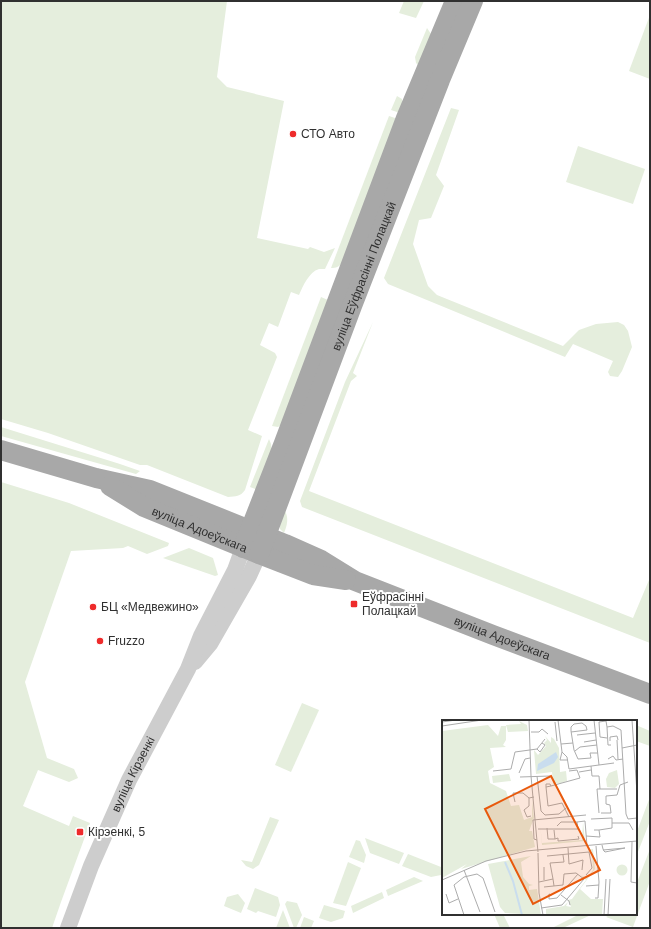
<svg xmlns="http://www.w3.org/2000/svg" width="651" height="929" font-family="Helvetica,sans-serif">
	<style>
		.green { fill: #e5eedd }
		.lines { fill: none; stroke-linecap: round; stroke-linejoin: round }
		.minor { stroke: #cdcdcd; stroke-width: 16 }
		.major { stroke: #a8a8a8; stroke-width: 20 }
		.poi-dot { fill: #ee2b2b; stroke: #fff; stroke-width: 1.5 }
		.labels { text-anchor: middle; stroke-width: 4; stroke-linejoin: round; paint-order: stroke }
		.poi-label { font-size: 12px; fill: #303030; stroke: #fff; text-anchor: start }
		.street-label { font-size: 12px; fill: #303030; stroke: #fff }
		.inset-river { fill: none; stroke: #c9ddee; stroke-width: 2 }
		.inset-road { fill: none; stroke: #acacac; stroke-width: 1 }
		.view { fill: #e8590c; fill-opacity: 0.15; stroke: #e8590c; stroke-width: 2 }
		.inset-edge { fill: none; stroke: #303030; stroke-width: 2 }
	</style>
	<rect width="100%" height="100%" fill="#fff"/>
	<g class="green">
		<path d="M1,1H227L217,77L227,87L284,101L257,238L308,249L310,247L324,252L335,248L325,269C323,269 321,269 319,269C309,272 303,286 299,295L291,292L278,327L269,323L260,345L275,353L277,357L248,430L262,436L245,490C240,497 236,496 228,497L147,465H140L48,433L1,419Z"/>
		<polygon points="404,1 424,1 416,18 399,13"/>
		<polygon points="650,15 650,79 629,71"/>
		<polygon points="427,28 433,37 419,66 416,63 415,57"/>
		<polygon points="397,96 402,99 403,106 400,113 391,110"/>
		<polygon points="451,108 459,110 436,175 444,186 431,218 419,220 413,244 428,286 437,295 563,346 579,330 596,324 618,322 624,325 628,331 632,347 622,371 618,377 610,376 608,372 613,361 573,344 565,357 388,284 384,278"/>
		<path d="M389,116L398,119L342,263C339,267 336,268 331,268Z"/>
		<polygon points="578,146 645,169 633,204 566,182"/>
		<polygon points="321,297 328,300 282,424 278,427 272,426"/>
		<polygon points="373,322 353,373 357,376 351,381 309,491 633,618 649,580 650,581 650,643 302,507 300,501 345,382"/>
		<polygon points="1,427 120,464 140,471 136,474 1,436"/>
		<polygon points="269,439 271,444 272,454 258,490 250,487"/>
		<polygon points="1,482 69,503 169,543 168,546 147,554 128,546 123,548 71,551 25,682 47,758 74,769 78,778 69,782 38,770 23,806 69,826 73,816 90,823 61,902 52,928 1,928"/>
		<path d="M285,511C289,518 287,526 284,533L280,529L279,517Z"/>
		<polygon points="189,548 213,558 218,575 215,576 163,558"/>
		<polygon points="302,703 319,710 291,772 275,765"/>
		<polygon points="636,725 650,731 650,746 636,741"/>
		<polygon points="650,797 650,821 636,857 636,834"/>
		<polygon points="270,817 279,820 259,865 253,869 246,866 241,860 252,862"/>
		<polygon points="365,838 404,853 399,864 370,853"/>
		<polygon points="356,840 360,841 366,855 364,863 349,857"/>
		<polygon points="650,849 650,881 633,927 606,917 611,914 636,914 636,885"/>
		<polygon points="408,854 441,867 441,875 431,877 402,866"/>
		<polygon points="348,862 361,868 346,906 333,903"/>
		<polygon points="414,877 423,881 388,896 386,890"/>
		<polygon points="255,888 278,897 280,905 276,917 258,911 256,913 247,909"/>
		<polygon points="382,892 384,898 353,913 351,906"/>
		<polygon points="238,894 245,903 241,913 224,906 227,897"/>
		<polygon points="287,901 297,903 302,915 296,928 294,928 285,904"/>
		<polygon points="324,905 345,911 343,918 331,922 319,918"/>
		<polygon points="283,910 290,928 276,928"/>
		<polygon points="494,914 503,914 510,928 500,928"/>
		<polygon points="580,914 593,914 563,928 552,928"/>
		<polygon points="304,917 314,921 311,928 300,928"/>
	</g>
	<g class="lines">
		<g class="minor">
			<polyline points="195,662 210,644 249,576 259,554"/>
			<path id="s1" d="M68,928L91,866L129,780L188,669L201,636L235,570L243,548"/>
		</g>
		<g class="major">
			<path id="s2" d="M1,450L96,478L150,490L285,544L321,560L355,581L493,635L650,694"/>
			<path id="s3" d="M110,486L144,507L259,554L313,575L346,580"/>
			<polyline points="243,548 284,443 406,118 455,1"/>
			<path id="s4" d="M259,554L352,306L440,80L473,1"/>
		</g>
	</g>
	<g class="poi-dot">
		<circle cx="293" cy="134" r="4"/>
		<rect x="350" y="600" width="8" height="8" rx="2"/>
		<circle cx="93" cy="607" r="4"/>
		<circle cx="100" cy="641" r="4"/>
		<rect x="76" y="828" width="8" height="8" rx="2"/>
	</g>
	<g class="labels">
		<g class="poi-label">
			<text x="301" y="138">СТО Авто</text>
			<text x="362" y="601">Еўфрасінні<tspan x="362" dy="14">Полацкай</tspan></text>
			<text x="101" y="611">БЦ «Медвежино»</text>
			<text x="108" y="645">Fruzzo</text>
			<text x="88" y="836">Кірэенкі, 5</text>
		</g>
		<g class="street-label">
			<text dy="4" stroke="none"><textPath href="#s4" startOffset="297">вуліца Еўфрасінні Полацкай</textPath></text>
			<text dy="4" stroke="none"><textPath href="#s3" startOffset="100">вуліца Адоеўскага</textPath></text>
			<text dy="4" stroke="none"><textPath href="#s2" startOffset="537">вуліца Адоеўскага</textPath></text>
			<text dy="4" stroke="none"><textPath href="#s1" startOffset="167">вуліца Кірэенкі</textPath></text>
		</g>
	</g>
	<g transform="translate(442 720)">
		<rect width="195" height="195" fill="#fff"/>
		<path d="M77,1L85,5L86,11L66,12L64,5L79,4ZM46,5L56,16L59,6H64V20L61,25L64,27L48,28L52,47L46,51L48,63L64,71L69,86L77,85L82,100L90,97V81L92,98L87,111H90L93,127L19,149L25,144L0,158V11ZM103,16L109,23V17L112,19L117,28L118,52L124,51L125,61L119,63L111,64L110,52L94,54L92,30L96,35L104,26L102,23L105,20ZM175,50L177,64L173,68L165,67L164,59L167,53ZM67,54L69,61L51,63L50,56ZM141,102L143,121L100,125L98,103L100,123L140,120ZM151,129L153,149L138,169L149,179H161L160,195H104V189L122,186L126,182L124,186L129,187L126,180L130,179L144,160L139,155L145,158L151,150L150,131L145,130ZM89,136L79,142L81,157L87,164L91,165L87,166V170L95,169L99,195L63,193L58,187L46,144ZM174.5 150a5.5 5.5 0 1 1 11 0a5.5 5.5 0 1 1-11 0Z" fill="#e5eedd"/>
		<path d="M114,32L116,37L112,43L95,51L96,44Z" fill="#c9ddee"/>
		<path class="inset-river" d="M63,142L71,161L80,195"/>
		<path class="inset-road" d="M87,0L89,56L96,132M116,0L120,32L125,37L127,49L157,45L152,0M190,0L195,73M0,2L14,0M113,2L115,21M0,6L40,0M89,12H97L100,9L106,14M129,12L145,10L144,6L140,3L132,4L129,7V11L132,30L136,39L149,38L148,33H156M135,15L153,13M165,18L158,17L157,2L164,1L165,7M175,20L176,39M168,21V17L175,16L176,20M142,22L154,20M119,24L131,23M169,25H166L165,7L171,6L179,10L184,94L186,99L195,98M180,28L195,25M95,29L98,32L103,25L100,23M133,31L138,27L155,25M120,32L118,40H126M166,39L171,36L174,40L181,39M157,45L172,43M149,46L150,56H157L158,69M51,51L69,49L73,32L95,29L103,19M137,52L149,50M77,53L83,39L88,38M95,56L99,91L103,95L117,94L124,88M78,57L108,56M109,66L138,58L135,50L127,51M104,67V64H108L109,66L104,67L106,86L120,83L127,97M73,82L71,73H81L87,78M157,93L155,69H175M159,93H169L168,85L164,84V76L175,75L178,65L186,62M89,96L85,97L82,90L87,86V78L92,77M149,99L170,98V108L157,110M170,103H187L191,110M115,106L119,102H135M105,108L106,119H113L112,110M96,109H136L135,102L143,101L145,126M144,116L158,117L157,110H152M113,119L116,118V121L137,119L136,116M95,120L92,119L91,100L144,95M190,122L189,162L195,163M160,125L161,129L162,131L163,132L183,128L161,130M126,128L127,144L141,140L140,150M96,133L97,173L101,195M105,136L147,132L150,148L144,155M102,147V160M22,150L38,192M111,159L108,143L122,142L121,135M0,160L44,141L84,131L195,121M97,162L111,159L112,166M144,166L157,165M4,174L7,183L16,179M110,175L107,174V179L115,178L136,154M119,175L127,181L128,185M153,178H156L157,162L154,126M99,188L120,185L142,159L134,153L122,154L121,165L102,167M22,195L12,165L22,157L35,154L41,158L53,192M162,195L164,159M166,195L168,159"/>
		<path class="view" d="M109,56L158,150L91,184L43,89Z"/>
		<rect width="195" height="195" class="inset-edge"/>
	</g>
	<rect width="651" height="929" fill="none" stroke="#303030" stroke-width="4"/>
</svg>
